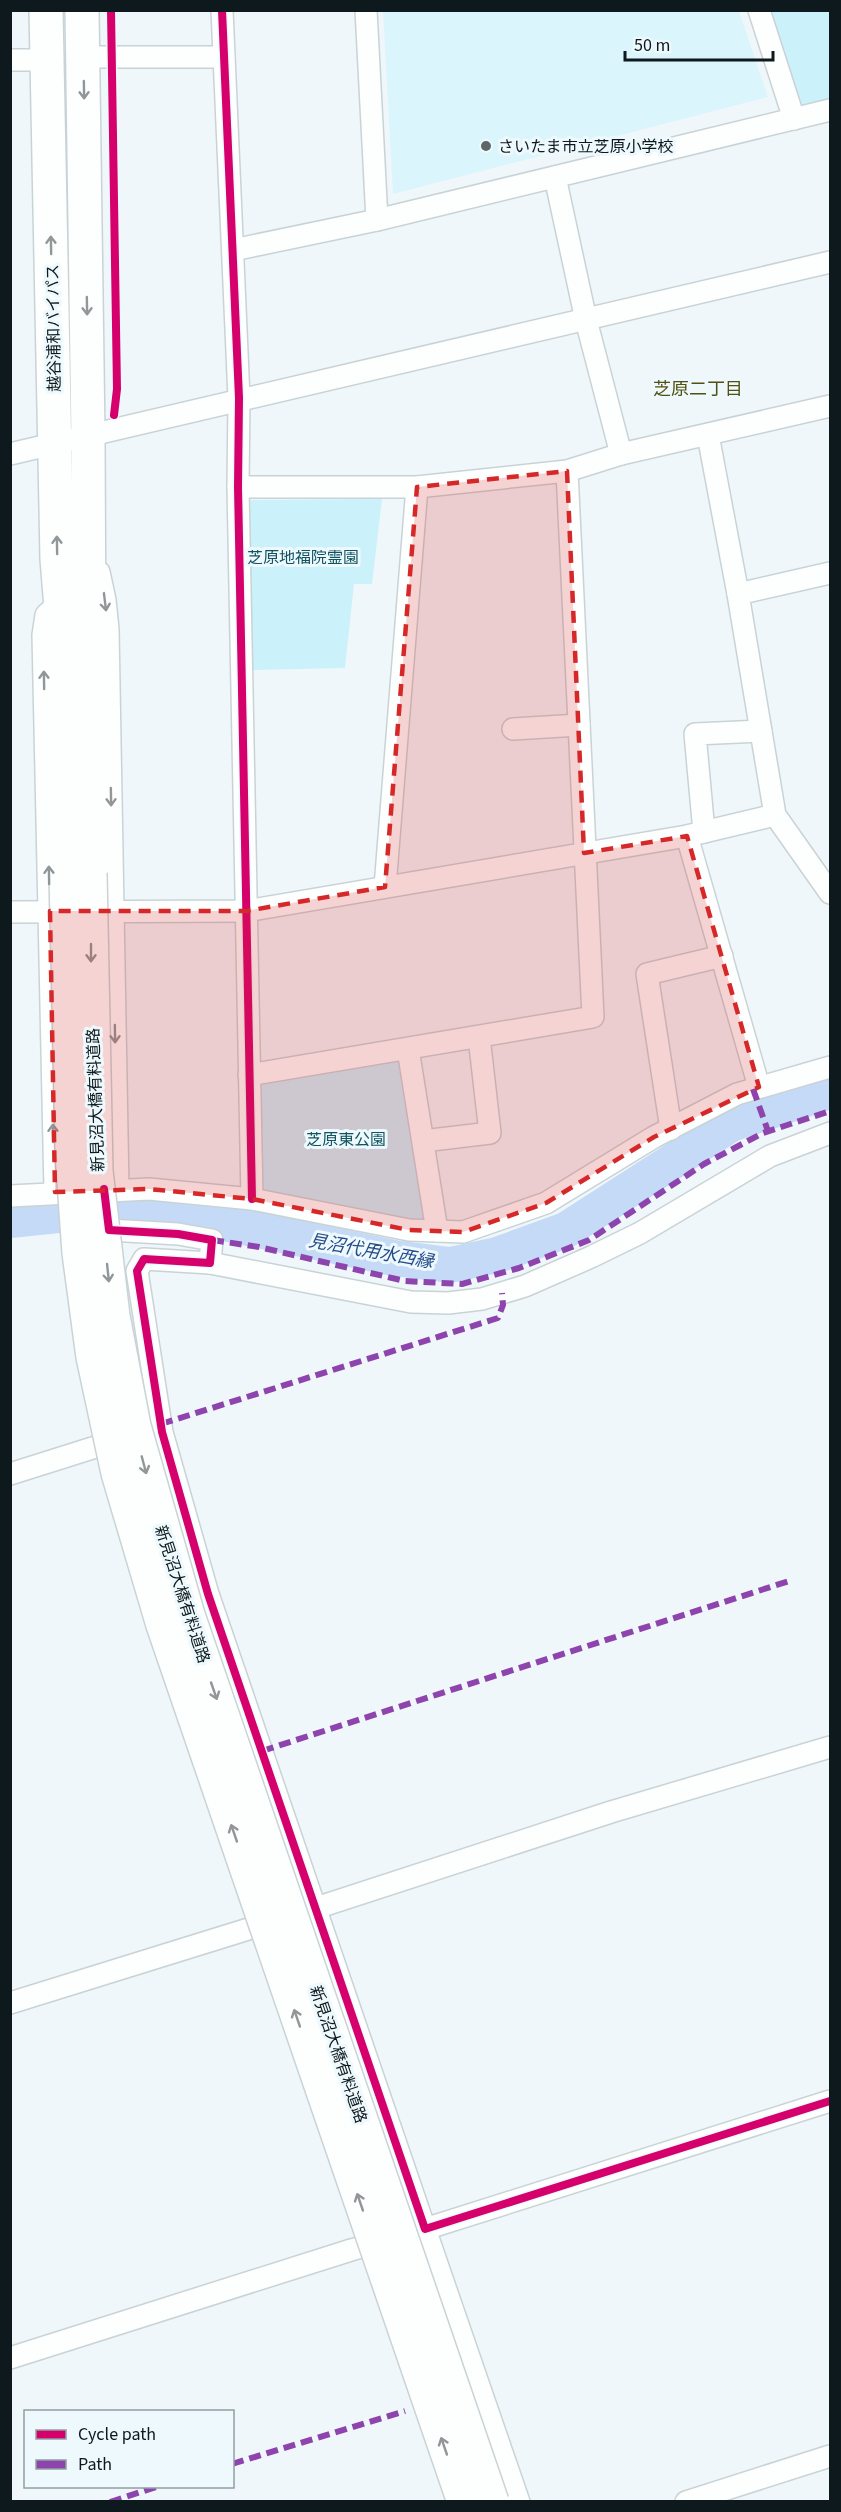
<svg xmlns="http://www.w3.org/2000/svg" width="841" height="2512" font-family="'Source Sans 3','Noto Sans JP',sans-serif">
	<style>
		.built { fill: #dbf5fc }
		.green { fill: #cbf1fb }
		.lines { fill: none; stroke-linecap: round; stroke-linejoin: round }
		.river { stroke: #c5daf6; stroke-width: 36 }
		.street-casing { stroke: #c9d3d6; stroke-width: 24 }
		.highway-casing { stroke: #c9d3d6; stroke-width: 36 }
		.street { stroke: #fdfefe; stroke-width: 21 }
		.highway { stroke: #fdfefe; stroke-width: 33 }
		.highway-bridge-casing { stroke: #c9d3d6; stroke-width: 36; stroke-linecap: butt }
		.highway-bridge { stroke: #fdfefe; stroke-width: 33 }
		.quiet { stroke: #8e44ad; stroke-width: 6; stroke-dasharray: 12 6; stroke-linecap: butt }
		.cycleway-casing { stroke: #edf9fd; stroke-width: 11 }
		.cycleway { stroke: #d6006c; stroke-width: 8 }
		.oneway { stroke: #919798 }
		.marked { fill: #d62828; fill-opacity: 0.2; stroke: #d62828; stroke-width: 4.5; stroke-dasharray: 12 8; stroke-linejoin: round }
		.poi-dot { fill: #5c676a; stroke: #edf9fd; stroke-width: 2 }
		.labels { text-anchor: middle; stroke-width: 6; stroke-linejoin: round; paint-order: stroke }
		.poi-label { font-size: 16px; fill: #0d191c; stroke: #edf9fd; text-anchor: start }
		.street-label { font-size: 16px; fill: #0d191c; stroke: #edf9fd }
		.park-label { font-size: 16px; fill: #125360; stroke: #edf9fd }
		.neighbourhood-label { font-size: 18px; fill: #545012; stroke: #edf9fd }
		.water-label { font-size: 18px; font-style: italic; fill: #274d89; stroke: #edf9fd }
	</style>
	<rect width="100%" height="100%" fill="#f0f7fa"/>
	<polygon class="built" points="383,11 739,11 768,97 393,194"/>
	<g class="green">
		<polygon points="770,11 830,11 830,104 811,109 800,105"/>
		<polygon points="382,499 372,584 354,584 345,668 248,670 244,507 250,500"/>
		<polygon points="406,1060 429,1228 270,1194 262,1187 260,1087 268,1080"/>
	</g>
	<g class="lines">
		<g class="river">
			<polyline points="123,1212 200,1218 394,1258 450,1265 497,1255 566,1230 731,1124 830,1091"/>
			<polyline points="10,1220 58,1215"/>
		</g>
		<g class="street-casing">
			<g id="street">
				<polyline points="222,10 239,398 238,487 252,1199"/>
				<polyline points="366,10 377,220"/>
				<polyline points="759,10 794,119"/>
				<polyline points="84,57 224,57"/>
				<polyline points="10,60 47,60"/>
				<polyline points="555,177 586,320 621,454"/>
				<polyline points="233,250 377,220 830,110"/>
				<polyline points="708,435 738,594 775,815 830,893"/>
				<polyline points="10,454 830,262"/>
				<polyline points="238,487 417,487 567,471 621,454 830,406"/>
				<polyline points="99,572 105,600 108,629 118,1190"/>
				<polyline points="738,594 830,573"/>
				<polyline points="513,729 579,725"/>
				<polyline points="704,832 695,734 761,731"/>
				<polyline points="687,836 759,1087"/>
				<polyline points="385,887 417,487"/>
				<polyline points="10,912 246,911 687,836 775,815"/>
				<polyline points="408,1049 437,1231"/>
				<polyline points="249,1075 593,1017 567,471"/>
				<polyline points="671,1129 647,974 722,956"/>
				<polyline points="423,1141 490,1133 479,1037"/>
				<polyline points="55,1192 43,635 46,615 61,601"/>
				<polyline points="10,1196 149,1189 252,1199 409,1230 463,1232 546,1203 654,1137 737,1094 830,1067"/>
				<polyline points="105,1214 109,1230 178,1234 212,1240 210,1263 144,1259 137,1271 162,1432 208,1594 425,2229 830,2101"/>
				<polyline points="210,1263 411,1302 448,1303 482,1299 525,1286 591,1257 640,1233 770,1156 830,1133"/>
				<polyline points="10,1474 121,1439"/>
				<polyline points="10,2003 316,1908 611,1812 830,1747"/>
				<polyline points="10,2358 351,2250 425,2229 519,2502"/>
				<polyline points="686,2502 830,2456"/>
			</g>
		</g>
		<g class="highway-casing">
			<g id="highway">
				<polyline points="46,10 57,559 64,645 66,874"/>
				<polyline points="82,10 88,435 90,873"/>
			</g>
		</g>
		<use href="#street" class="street"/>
		<use href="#highway" class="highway"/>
		<g class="highway-bridge-casing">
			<g id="highway-bridge">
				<polyline points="90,873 96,1171 113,1316 134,1426 188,1615 492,2502"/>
				<polyline points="66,874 72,1154 79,1253 93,1357 118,1473 163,1625 464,2502"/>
			</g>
		</g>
		<use href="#highway-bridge" class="highway-bridge"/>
		<g class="quiet">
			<polyline points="753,1089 768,1131"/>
			<polyline points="212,1240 259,1247 405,1281 462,1284 519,1268 589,1240 704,1164 763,1133 830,1111"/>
			<polyline points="161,1424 498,1318 503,1305 502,1293"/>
			<polyline points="262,1751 789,1581"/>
			<polyline points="232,2464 405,2411"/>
			<polyline points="110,2502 159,2486"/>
		</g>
		<g class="cycleway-casing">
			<g id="cycleway">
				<polyline points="111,10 117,389 114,415"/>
				<polyline points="222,10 239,398 238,487 252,1199"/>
				<polyline points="104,1189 109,1230 178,1234 212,1240 210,1263 144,1259 137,1271 162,1432 208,1594 425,2229 830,2101"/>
			</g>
		</g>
		<use href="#cycleway" class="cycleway"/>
	</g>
	<defs><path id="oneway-shaft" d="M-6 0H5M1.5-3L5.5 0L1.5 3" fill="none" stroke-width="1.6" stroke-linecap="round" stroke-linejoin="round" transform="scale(1.5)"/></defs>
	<g class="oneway">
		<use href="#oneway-shaft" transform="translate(84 90) rotate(89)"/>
		<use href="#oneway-shaft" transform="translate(51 245) rotate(-91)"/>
		<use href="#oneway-shaft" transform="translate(87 306) rotate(89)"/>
		<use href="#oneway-shaft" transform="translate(57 545) rotate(-91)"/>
		<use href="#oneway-shaft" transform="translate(105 602) rotate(83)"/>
		<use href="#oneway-shaft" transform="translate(44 680) rotate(-91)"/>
		<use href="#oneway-shaft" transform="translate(111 797) rotate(89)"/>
		<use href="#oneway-shaft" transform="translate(49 875) rotate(-91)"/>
		<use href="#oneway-shaft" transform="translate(91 953) rotate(90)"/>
		<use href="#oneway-shaft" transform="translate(115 1034) rotate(89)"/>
		<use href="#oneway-shaft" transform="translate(53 1133) rotate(-91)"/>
		<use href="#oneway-shaft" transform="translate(108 1273) rotate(84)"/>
		<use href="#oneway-shaft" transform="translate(144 1465) rotate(75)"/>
		<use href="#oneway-shaft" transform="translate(214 1691) rotate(71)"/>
		<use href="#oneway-shaft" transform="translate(234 1833) rotate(-109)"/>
		<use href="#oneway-shaft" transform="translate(297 2018) rotate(-109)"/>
		<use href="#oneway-shaft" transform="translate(360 2202) rotate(-109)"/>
		<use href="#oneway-shaft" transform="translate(444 2446) rotate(-109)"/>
	</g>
	<path class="marked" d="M567,471L584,853L687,836L759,1087L654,1137L546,1203L463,1232L409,1230L252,1199L149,1189L55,1192L50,911H246L385,887L417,487Z"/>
	<circle class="poi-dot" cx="486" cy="146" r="6"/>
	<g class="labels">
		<g class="poi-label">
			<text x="498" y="152">さいたま市立芝原小学校</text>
		</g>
		<g class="street-label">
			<text transform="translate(53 328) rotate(-91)" y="6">越谷浦和バイパス</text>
			<text transform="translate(95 1100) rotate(-92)" y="6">新見沼大橋有料道路</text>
			<text transform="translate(183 1594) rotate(72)" y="6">新見沼大橋有料道路</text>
			<text transform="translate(339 2054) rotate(71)" y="6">新見沼大橋有料道路</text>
		</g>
		<g class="park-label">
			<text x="303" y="563">芝原地福院霊園</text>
			<text x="346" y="1145">芝原東公園</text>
		</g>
		<g class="neighbourhood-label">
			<text x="698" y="395">芝原二丁目</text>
		</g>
		<g class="water-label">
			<text transform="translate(371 1251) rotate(10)" y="6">見沼代用水西縁</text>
		</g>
	</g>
	<rect width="841" height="2512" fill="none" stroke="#0d191c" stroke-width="24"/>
	<rect x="24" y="2410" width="210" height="78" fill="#edf9fd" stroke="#939fa3" stroke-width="1.5"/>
	<rect x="36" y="2430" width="30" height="9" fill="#d6006c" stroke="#939fa3" stroke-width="1.5"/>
	<text x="78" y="2440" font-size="18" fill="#0d191c">Cycle path</text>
	<rect x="36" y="2460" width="30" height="9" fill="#8e44ad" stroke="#939fa3" stroke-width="1.5"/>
	<text x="78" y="2470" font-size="18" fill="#0d191c">Path</text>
	<path d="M625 51v9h148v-9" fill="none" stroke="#0d191c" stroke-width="3"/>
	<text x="634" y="51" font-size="18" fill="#0d191c" stroke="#edf9fd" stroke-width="4.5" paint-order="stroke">50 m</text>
</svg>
